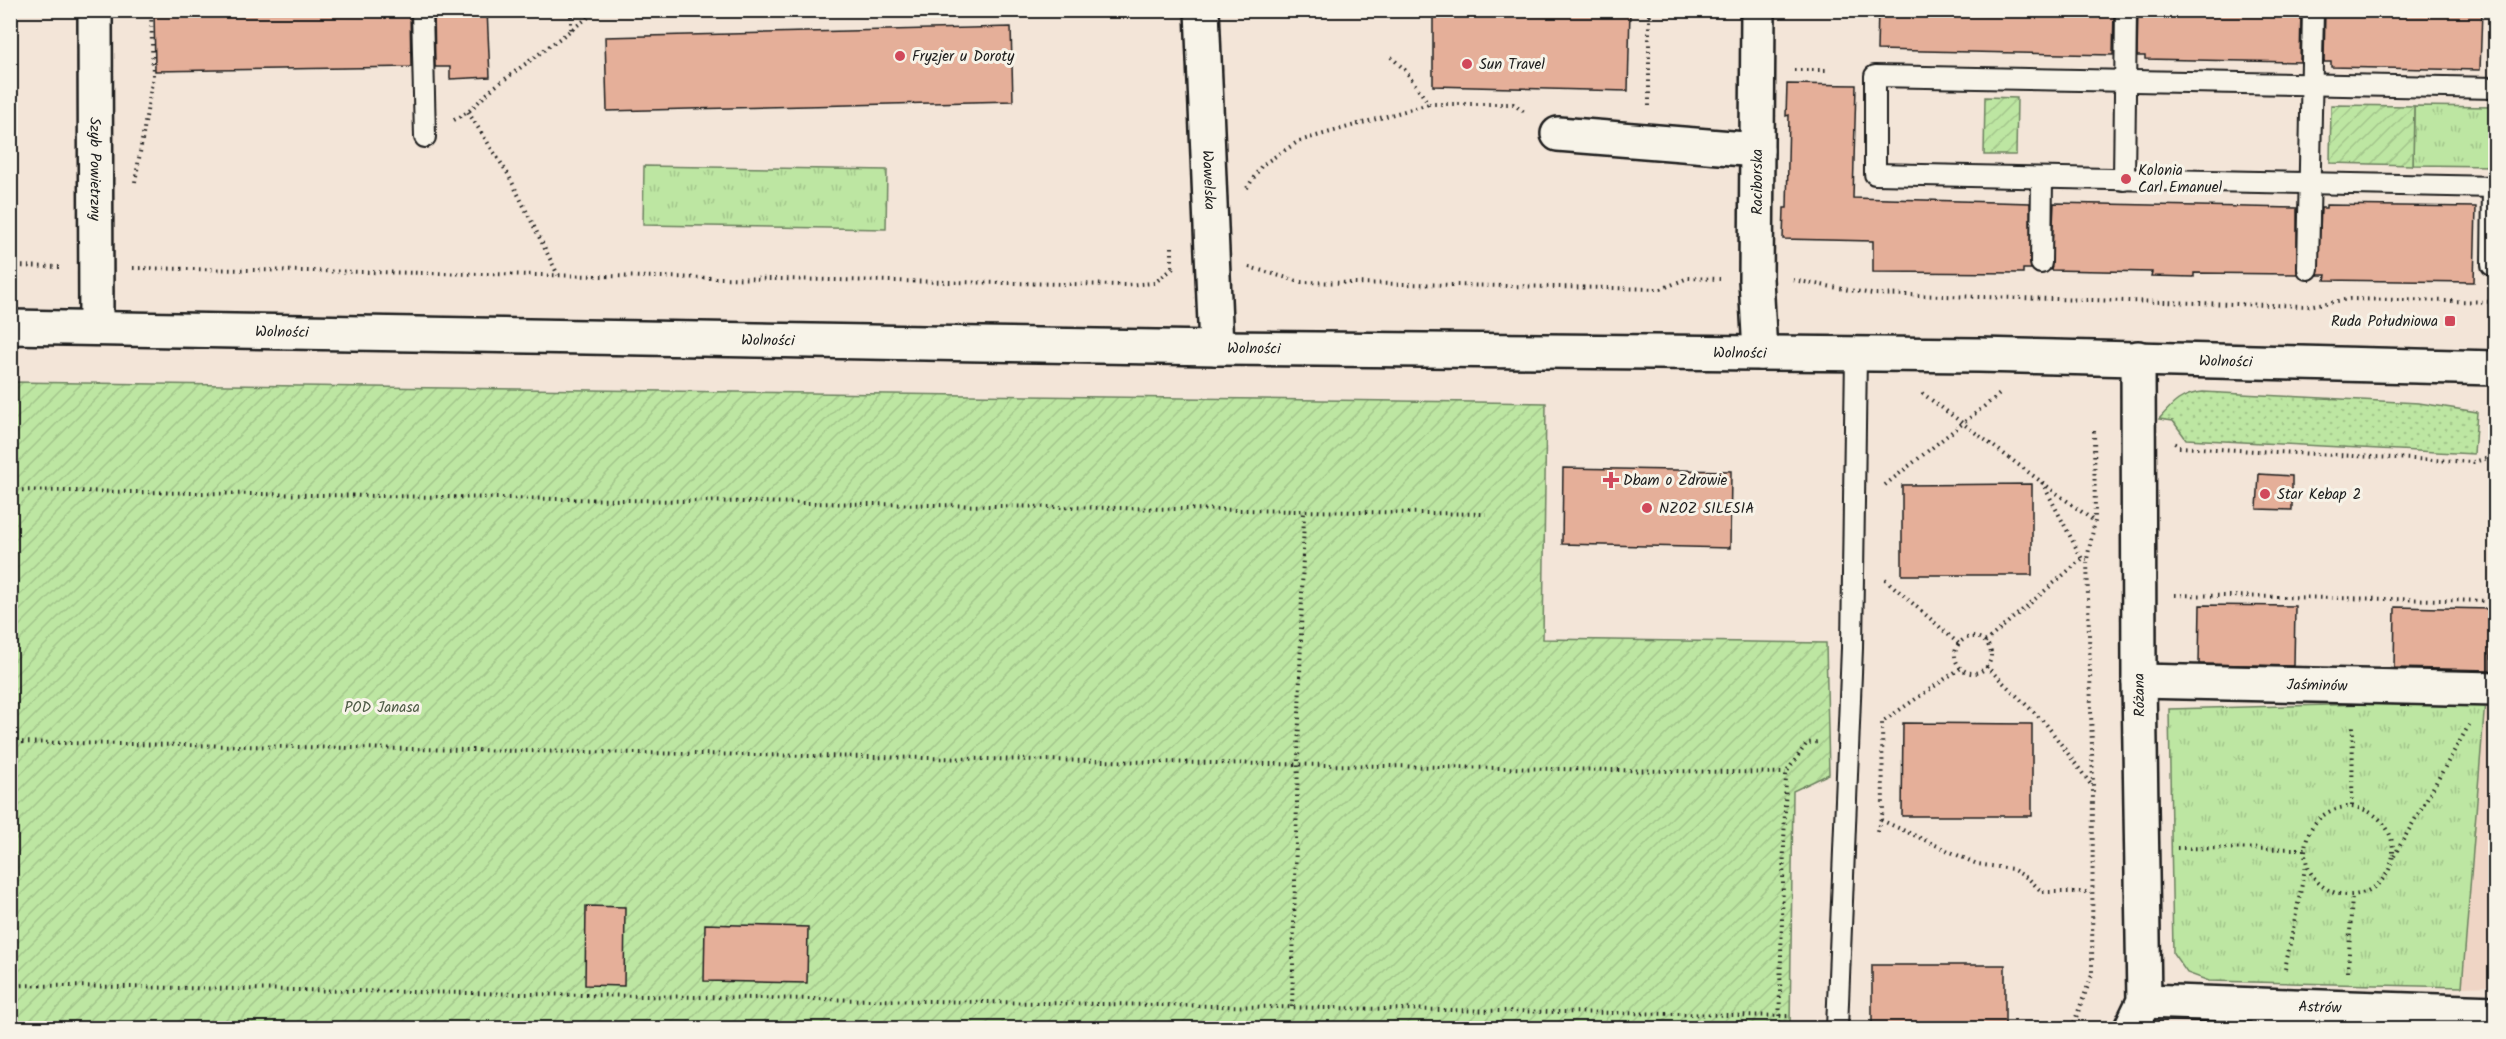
<svg xmlns="http://www.w3.org/2000/svg" width="2506" height="1039" font-family="Kalam,sans-serif">
	<style>
		.built { fill: #efd5c5 }
		.grass { fill: url(#grass-dots); stroke: #6c815f; stroke-width: 1.5 }
		.park { fill: url(#park-tufts); stroke: #6c815f; stroke-width: 1.5 }
		.garden { fill: url(#garden-furrows); stroke: #6c815f; stroke-width: 1.5 }
		.building { fill: #e5af99; stroke: #1c1c1c; stroke-width: 1.5 }
		.lines { fill: none; stroke-linecap: round; stroke-linejoin: round }
		.lane-casing { stroke: #1c1c1c; stroke-width: 24 }
		.street-casing { stroke: #1c1c1c; stroke-width: 38 }
		.secondary-casing { stroke: #1c1c1c; stroke-width: 38 }
		.path { stroke: #1c1c1c; stroke-width: 4; stroke-dasharray: 1.5 4.5; stroke-linecap: butt }
		.lane { stroke: #f7f3e8; stroke-width: 20 }
		.street { stroke: #f7f3e8; stroke-width: 33 }
		.secondary { stroke: #f7f3e8; stroke-width: 33 }
		.poi-dot { fill: #d1495b; stroke: #f7f3e8; stroke-width: 2 }
		.labels { text-anchor: middle; stroke-width: 6; stroke-linejoin: round; paint-order: stroke }
		.poi-label { font-size: 15px; fill: #1c1c1c; stroke: #f7f3e8; text-anchor: start }
		.street-label { font-size: 15px; fill: #1c1c1c; stroke: #f7f3e8 }
		.park-label { font-size: 15px; fill: #4c5944; stroke: #f7f3e8 }
	</style>
	<defs>
		<pattern id="grass-dots" width="8" height="8" patternUnits="userSpaceOnUse" patternTransform="scale(1.5)"><rect width="8" height="8" fill="#bde6a2"/><path d="M2 2h.1M6 6h.1" fill="none" stroke="#a2c58b" stroke-width="1.8" stroke-linecap="round"/></pattern>
		<pattern id="park-tufts" width="24" height="20" patternUnits="userSpaceOnUse" patternTransform="scale(1.5)"><rect width="24" height="20" fill="#bde6a2"/><path d="M3 7l-1-3M5 7V3M7 7l1-3M15 17l-1-3M17 17v-4M19 17l1-3" fill="none" stroke="#a2c58b"/></pattern>
		<pattern id="garden-furrows" width="10" height="10" patternUnits="userSpaceOnUse" patternTransform="scale(1.5)"><rect width="10" height="10" fill="#bde6a2"/><path d="M-1 1l2-2M0 10L10 0M9 11l2-2" fill="none" stroke="#a2c58b"/></pattern>
	</defs>
	<rect width="100%" height="100%" fill="#f3e5d8"/>
	<filter id="ink" filterUnits="userSpaceOnUse"><feTurbulence type="fractalNoise" baseFrequency=".0167" numOctaves="2"/><feDisplacementMap in="SourceGraphic" scale="12" xChannelSelector="R" yChannelSelector="G"/><feConvolveMatrix kernelMatrix="1 2 1 2 8 2 1 2 1" color-interpolation-filters="sRGB"/></filter>
	<g filter="url(#ink)">
		<polygon class="built" points="2485,701 2495,702 2495,986 2462,987"/>
		<path class="grass" d="M2203,392L2419,403L2477,412L2474,454L2186,439L2173,421L2159,419C2173,403 2181,394 2203,392Z"/>
		<g class="park">
			<polygon points="2414,106 2495,107 2495,166 2413,165"/>
			<polygon points="644,166 887,170 886,229 643,225"/>
			<polygon points="2485,701 2462,987 2209,981 2187,973 2173,953 2169,709"/>
		</g>
		<g class="garden">
			<polygon points="1985,97 2017,98 2016,155 1984,155"/>
			<polygon points="2331,105 2414,106 2413,165 2330,163"/>
			<polygon points="11,382 1546,403 1543,639 1826,643 1829,774 1793,791 1790,1028 11,1028"/>
		</g>
		<g class="building">
			<polygon points="154,10 410,10 411,67 155,71"/>
			<polygon points="434,10 487,10 490,77 450,79 450,67 435,67"/>
			<polygon points="1433,10 1630,10 1628,91 1433,86"/>
			<polygon points="1878,10 2114,10 2113,55 1877,50"/>
			<polygon points="2138,10 2301,10 2300,62 2145,59 2145,56 2137,56"/>
			<polygon points="2325,10 2482,10 2480,70 2331,67 2331,62 2324,62"/>
			<polygon points="1011,27 1013,101 607,111 605,37"/>
			<polygon points="1787,84 1856,85 1853,198 2030,203 2031,269 2023,269 2023,273 1873,272 1873,241 1783,239 1784,208 1787,208 1789,115 1786,116"/>
			<polygon points="2054,203 2297,208 2297,274 2194,273 2194,277 2151,276 2152,272 2051,270"/>
			<polygon points="2326,205 2476,207 2474,282 2325,280 2326,275 2318,275 2321,208 2326,208"/>
			<polygon points="1563,468 1731,471 1730,548 1562,544"/>
			<polygon points="2259,474 2292,476 2292,510 2257,509"/>
			<polygon points="2032,484 2032,575 1902,575 1902,485"/>
			<polygon points="2200,605 2295,606 2294,666 2199,664"/>
			<polygon points="2395,607 2490,609 2490,670 2394,668"/>
			<polygon points="1903,723 2032,724 2032,816 1902,816"/>
			<polygon points="586,906 625,907 624,986 585,985"/>
			<polygon points="705,924 808,927 807,983 704,981"/>
			<rect x="1872" y="965" width="133" height="64"/>
		</g>
		<g class="lines">
			<g class="lane-casing">
				<g id="lane">
					<polyline points="422,10 425,137"/>
					<polyline points="2496,88 1875,76 1875,174 2496,187"/>
					<polyline points="2124,180 2126,10"/>
					<polyline points="2041,263 2042,178"/>
					<polyline points="2492,265 2493,187"/>
					<polyline points="2308,269 2313,10"/>
					<polyline points="1837,1028 1852,648 1856,353"/>
					<polyline points="2261,1028 2263,1003"/>
				</g>
			</g>
			<g class="street-casing">
				<g id="street">
					<path id="s1" d="M95,10L96,327"/>
					<path id="s2" d="M1202,10L1216,348"/>
					<polyline points="1758,10 1756,279 1760,353"/>
					<polyline points="1558,134 1757,150"/>
					<path id="s3" d="M2139,681L2496,689"/>
					<path id="s4" d="M2144,1001L2496,1013"/>
					<polyline points="2131,1028 2144,1001 2139,681 2138,358"/>
				</g>
			</g>
			<g class="secondary-casing">
				<g id="secondary">
					<path id="s5" d="M10,327L1216,348L1979,355L2496,368"/>
				</g>
			</g>
			<g class="path">
				<polyline points="571,10 571,31"/>
				<polyline points="1391,57 1405,70 1429,104 1513,104 1527,114"/>
				<polyline points="1794,70 1829,70"/>
				<polyline points="1649,106 1649,10"/>
				<polyline points="468,112 508,174 558,275"/>
				<polyline points="454,120 468,112 493,88 598,10"/>
				<polyline points="2495,157 2496,142"/>
				<polyline points="135,182 153,76 151,10"/>
				<polyline points="1247,188 1262,165 1299,141 1429,104"/>
				<polyline points="1172,247 1172,267"/>
				<polyline points="10,266 59,267"/>
				<polyline points="1249,267 1301,282 1661,289 1688,278 1720,279"/>
				<polyline points="133,268 1126,285 1154,283 1175,267"/>
				<polyline points="1793,280 1872,294 2308,306 2350,299 2496,302"/>
				<polyline points="1922,393 2094,521"/>
				<polyline points="2175,443 2178,447 2473,462 2496,456"/>
				<polyline points="2042,482 2082,559"/>
				<polyline points="1885,485 2001,393"/>
				<polyline points="10,490 1486,514"/>
				<polyline points="1885,579 1959,644"/>
				<polyline points="2175,595 2496,601"/>
				<circle cx="1973" cy="655" r="18"/>
				<polyline points="1985,642 2082,559 2087,559"/>
				<polyline points="1986,666 2046,724 2092,786"/>
				<polyline points="10,742 1786,773"/>
				<polyline points="2352,806 2353,723"/>
				<circle cx="2349" cy="851" r="44"/>
				<polyline points="1881,820 1977,864 2012,869 2029,879 2042,892 2091,892"/>
				<polyline points="1877,832 1883,811 1882,722 1961,668"/>
				<polyline points="2177,848 2305,849"/>
				<polyline points="2394,856 2469,725"/>
				<polyline points="2285,969 2306,864"/>
				<polyline points="2348,972 2352,895"/>
				<polyline points="10,985 1790,1016"/>
				<polyline points="1292,1007 1304,511"/>
				<polyline points="1779,1028 1786,773 1807,743 1819,742"/>
				<polyline points="2072,1028 2092,975 2093,786 2087,559 2095,521 2094,430"/>
			</g>
			<use href="#lane" class="lane"/>
			<use href="#street" class="street"/>
			<use href="#secondary" class="secondary"/>
		</g>
	</g>
	<g class="poi-dot">
		<circle cx="900" cy="56" r="6"/>
		<circle cx="1467" cy="64" r="6"/>
		<circle cx="2126" cy="179" r="6"/>
		<rect x="2444" y="315" width="12" height="12" rx="3"/>
		<path d="M1608 471h6v6h6v6h-6v6h-6v-6h-6v-6h6z"/>
		<circle cx="2265" cy="494" r="6"/>
		<circle cx="1647" cy="508" r="6"/>
	</g>
	<g class="labels">
		<g class="poi-label">
			<text x="912" y="61">Fryzjer u Doroty</text>
			<text x="1479" y="69">Sun Travel</text>
			<text x="2138" y="175">Kolonia<tspan x="2138" dy="17">Carl Emanuel</tspan></text>
			<text x="2438" y="326" text-anchor="end">Ruda Południowa</text>
			<text x="1623" y="485">Dbam o Zdrowie</text>
			<text x="2277" y="499">Star Kebap 2</text>
			<text x="1659" y="513">NZOZ SILESIA</text>
		</g>
		<g class="street-label">
			<text dy="5" stroke="none"><textPath href="#s1" startOffset="159">Szyb Powietrzny</textPath></text>
			<text dy="5" stroke="none"><textPath href="#s2" startOffset="170">Wawelska</textPath></text>
			<text transform="translate(1757 182) rotate(-90)" y="5">Raciborska</text>
			<text dy="5" stroke="none"><textPath href="#s5" startOffset="272">Wolności</textPath></text>
			<text dy="5" stroke="none"><textPath href="#s5" startOffset="758">Wolności</textPath></text>
			<text dy="5" stroke="none"><textPath href="#s5" startOffset="1244">Wolności</textPath></text>
			<text dy="5" stroke="none"><textPath href="#s5" startOffset="1730">Wolności</textPath></text>
			<text dy="5" stroke="none"><textPath href="#s5" startOffset="2216">Wolności</textPath></text>
			<text dy="5" stroke="none"><textPath href="#s3" startOffset="178">Jaśminów</textPath></text>
			<text transform="translate(2139 695) rotate(-91)" y="5">Różana</text>
			<text dy="5" stroke="none"><textPath href="#s4" startOffset="176">Astrów</textPath></text>
		</g>
		<g class="park-label">
			<text x="382" y="712">POD Janasa</text>
		</g>
	</g>
	<rect width="2506" height="1039" fill="none" stroke="#f7f3e8" stroke-width="36"/>
	<rect x="18" y="18" width="2470" height="1003" fill="none" stroke="#1c1c1c" stroke-width="2" filter="url(#ink)"/>
</svg>
